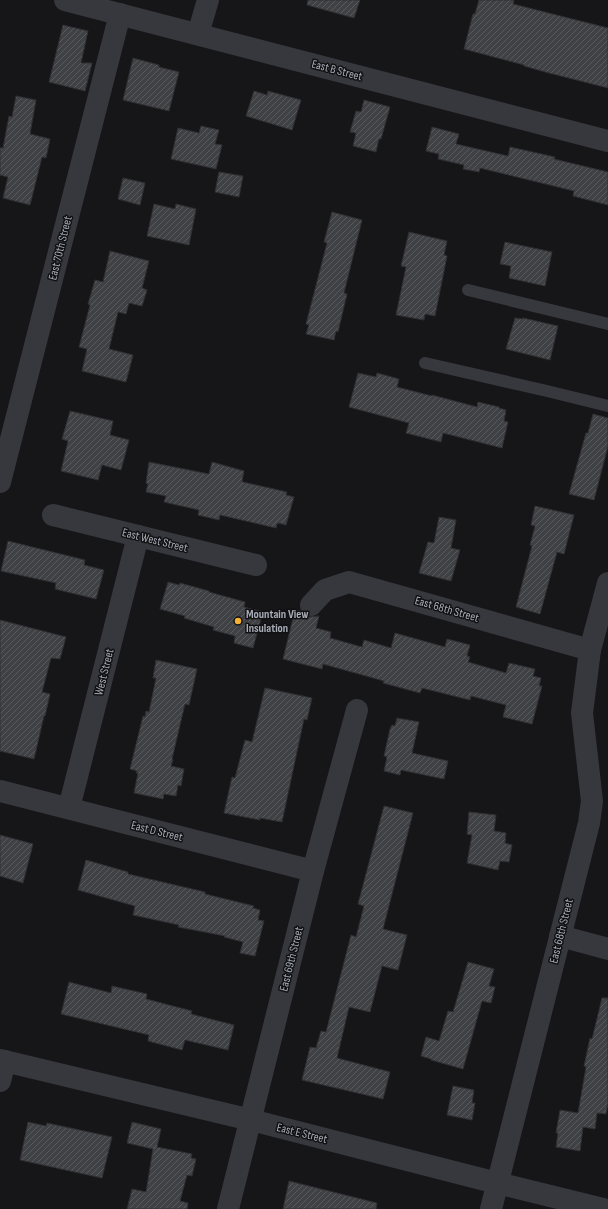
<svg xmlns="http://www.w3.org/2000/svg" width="608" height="1209" font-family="'Sofia Sans Condensed',sans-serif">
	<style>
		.building { fill: url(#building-hatch); stroke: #303034 }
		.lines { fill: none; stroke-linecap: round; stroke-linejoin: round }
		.lane { stroke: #37383d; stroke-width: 12 }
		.street { stroke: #37383d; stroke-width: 22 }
		.poi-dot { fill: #f2b134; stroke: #111113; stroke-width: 1.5 }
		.labels { text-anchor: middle; stroke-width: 3; stroke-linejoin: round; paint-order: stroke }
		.street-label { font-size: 12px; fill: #a8adb8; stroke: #111113 }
		.poi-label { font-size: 12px; font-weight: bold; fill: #a8adb8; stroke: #111113; text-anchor: start }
	</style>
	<defs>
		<pattern id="building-hatch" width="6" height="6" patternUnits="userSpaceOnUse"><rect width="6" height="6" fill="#404145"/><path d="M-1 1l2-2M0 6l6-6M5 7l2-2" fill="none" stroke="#595a5e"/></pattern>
	</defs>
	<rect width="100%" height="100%" fill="#161618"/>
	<g class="building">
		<polygon points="308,0 360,0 354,18 307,5"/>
		<polygon points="479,0 514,0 513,4 608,28 608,88 549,73 524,66 524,65 464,49 473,14 475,14"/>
		<polygon points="63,25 88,31 81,63 92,63 85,91 49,82"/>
		<polygon points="133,58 159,65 159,67 179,72 169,111 123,100"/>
		<polygon points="254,91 267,95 268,91 301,100 292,130 246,116"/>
		<polygon points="16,96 36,100 30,134 50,139 46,158 42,157 30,205 3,198 8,177 0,175 0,148 3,148 9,116 12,117"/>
		<polygon points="364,100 390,107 381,139 379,139 376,152 353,146 356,133 350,132 356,111 361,112"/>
		<polygon points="201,126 219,130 215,144 222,145 216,169 171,159 178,128 199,133"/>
		<polygon points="432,127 459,134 456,144 508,156 510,147 555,157 554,159 608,172 608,205 573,196 574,191 480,168 479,172 463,169 464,165 438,159 439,154 426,151"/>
		<polygon points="219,172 243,176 239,197 215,192"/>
		<polygon points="123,178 145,183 140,205 118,199"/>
		<polygon points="154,204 175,209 176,204 196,209 189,245 147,236"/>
		<polygon points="332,212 362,220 344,293 347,294 338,332 336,331 334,340 306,334 309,325 306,324 327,243 324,242"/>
		<polygon points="409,232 447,241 444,255 447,256 435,316 425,314 424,320 396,315 406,267 401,266"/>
		<polygon points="505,242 552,252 545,286 509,278 511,266 500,264"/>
		<polygon points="110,251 149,261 142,288 147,290 142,306 129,303 126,314 118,312 109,349 133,355 126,382 82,371 87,349 79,347 90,305 88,304 95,280 103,282"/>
		<polygon points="515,318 522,319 523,318 558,326 550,360 506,349"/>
		<polygon points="358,373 376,377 377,373 399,379 397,387 432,396 432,395 477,407 478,402 499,407 499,408 506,410 504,421 508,422 502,448 443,433 441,442 406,433 409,423 349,407"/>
		<polygon points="70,411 113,421 110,435 129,440 121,470 102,465 98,480 61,471 68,441 62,439"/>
		<polygon points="593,414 608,418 608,446 594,500 569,494 586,433 588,433"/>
		<polygon points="149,462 209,474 212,462 244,471 242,481 243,482 287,492 286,495 294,497 286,525 278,523 277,524 276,528 220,515 219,520 198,515 199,510 164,502 166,496 146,492 148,484 146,483"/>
		<polygon points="535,506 574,515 564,554 557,552 540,614 516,607 532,546 530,545 535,526 531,525"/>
		<polygon points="439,517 456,520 451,548 460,550 451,581 419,573 428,542 434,543"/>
		<polygon points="8,541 85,560 84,565 104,570 96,599 55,589 56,583 1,571"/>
		<polygon points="168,582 179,585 180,583 209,591 209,592 245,602 244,607 263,612 253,648 234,643 235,636 213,630 214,627 184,618 185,616 160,609"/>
		<polygon points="295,610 301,611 303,614 308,617 319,616 316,628 331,632 330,638 362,647 364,640 391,648 395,633 445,647 447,639 470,645 467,656 470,657 468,662 506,673 509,663 535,669 533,676 541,678 539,686 542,686 532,724 503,717 506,705 471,696 470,700 422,688 420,693 383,683 384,681 323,664 322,669 283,659"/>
		<polygon points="0,620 66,637 60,659 51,658 42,692 50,694 45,716 44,716 34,759 0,751"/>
		<polygon points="156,660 197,669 189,705 185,704 172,759 173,760 171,766 184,769 181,786 178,785 176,796 164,794 163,799 134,793 138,773 136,773 137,771 130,769 143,716 145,717 146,711 149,712 156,678 153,678"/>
		<polygon points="265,688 312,698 307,720 304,719 282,822 260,818 260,820 224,813 232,777 235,778 245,740 252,742"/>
		<polygon points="397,718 419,722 412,753 448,761 444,779 401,770 400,775 384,771 387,757 384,756 390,729 392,725 395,726"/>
		<polygon points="384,806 413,813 383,929 407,935 398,970 382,966 370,1012 349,1007 337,1058 390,1072 383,1099 302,1080 310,1047 316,1048 321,1031 326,1032 351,935 356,937 364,906 358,904"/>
		<polygon points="469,812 496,815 494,831 506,833 505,843 512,845 509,862 500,861 498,870 467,863 472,835 467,834"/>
		<polygon points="0,835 33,844 23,883 0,876"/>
		<polygon points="86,860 128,872 128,874 205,892 205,894 254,906 253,908 260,910 258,920 264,921 255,956 240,953 243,942 224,937 225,936 178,927 179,925 133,915 135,906 78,890"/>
		<polygon points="468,962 494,969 489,986 495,987 491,1003 482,1001 463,1069 431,1060 431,1059 421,1056 426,1037 439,1041 448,1011 453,1012"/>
		<polygon points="69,982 111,993 112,986 147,994 146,999 192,1011 191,1014 234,1025 228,1050 185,1040 182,1050 148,1041 149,1035 61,1014"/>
		<polygon points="602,998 608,998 608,1103 606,1114 597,1113 595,1129 583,1127 580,1151 556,1147 558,1133 556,1133 560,1110 578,1113 586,1067 584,1066 590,1038 592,1039"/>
		<polygon points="453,1086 474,1090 472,1103 475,1103 472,1120 447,1115"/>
		<polygon points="28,1122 46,1126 47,1123 112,1137 102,1178 20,1160"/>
		<polygon points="132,1122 161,1129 157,1147 192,1154 191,1158 196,1159 192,1176 187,1175 180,1201 188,1203 187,1209 127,1209 132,1189 146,1192 153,1149 127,1143"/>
		<polygon points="289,1181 377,1203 376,1209 283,1209"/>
	</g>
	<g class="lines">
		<g class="lane">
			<polyline points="468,290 608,324"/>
			<polyline points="425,363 547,391 608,406"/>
		</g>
		<g class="street">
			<polyline points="65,0 608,141"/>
			<polyline points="198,34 208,0"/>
			<polyline points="0,482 120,14"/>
			<polyline points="53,515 256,565"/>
			<polyline points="311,605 325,590 349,582 590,650"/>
			<polyline points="0,791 313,871"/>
			<polyline points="69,808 138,536"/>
			<polyline points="560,936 608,949"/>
			<polyline points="0,1060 251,1120 497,1183 603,1209"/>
			<polyline points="0,1081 5,1061"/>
			<polyline points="228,1209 313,871 357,710"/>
			<polyline points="491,1209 589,823 592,801 582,713 590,650 608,583"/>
		</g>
	</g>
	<circle class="poi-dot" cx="238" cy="621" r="4"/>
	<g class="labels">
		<g class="street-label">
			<text transform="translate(337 70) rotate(15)" y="4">East B Street</text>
			<text transform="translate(60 248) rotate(-76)" y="4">East 70th Street</text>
			<text transform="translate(155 540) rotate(14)" y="4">East West Street</text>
			<text transform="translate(447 609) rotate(16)" y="4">East 68th Street</text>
			<text transform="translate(104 672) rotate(-76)" y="4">West Street</text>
			<text transform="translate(157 831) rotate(14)" y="4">East D Street</text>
			<text transform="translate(561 931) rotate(-76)" y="4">East 68th Street</text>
			<text transform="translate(291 959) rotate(-76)" y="4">East 69th Street</text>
			<text transform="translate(302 1133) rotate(14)" y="4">East E Street</text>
		</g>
		<g class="poi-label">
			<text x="246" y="618">Mountain View<tspan x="246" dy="14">Insulation</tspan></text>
		</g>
	</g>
</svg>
